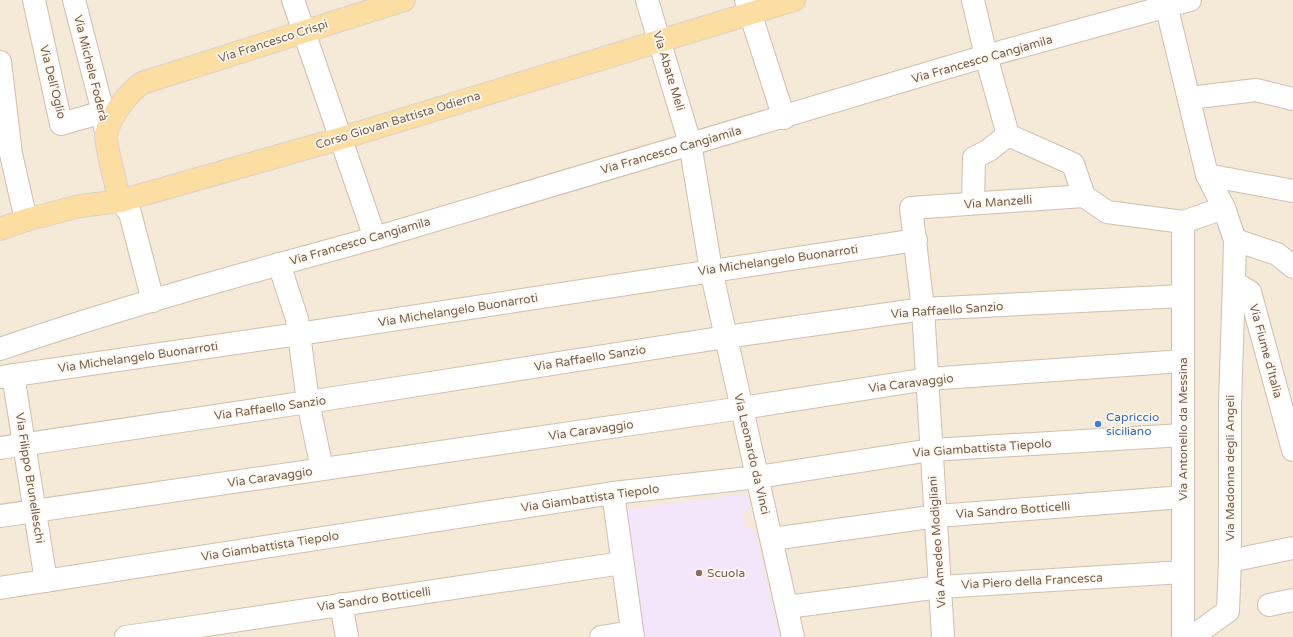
<svg xmlns="http://www.w3.org/2000/svg" width="1293" height="637" font-family="'Varela Round',sans-serif">
	<style>
		.residential { fill: #f5e9d8 }
		.education { fill: #f3e6fa }
		.lines { fill: none; stroke-linecap: round; stroke-linejoin: round }
		.minor-casing { stroke: #d0bfae; stroke-width: 24 }
		.major-casing { stroke: #d9d2cd; stroke-width: 24 }
		.minor { stroke: #fff; stroke-width: 22 }
		.major { stroke: #fcdda2; stroke-width: 22 }
		.shop-dot { fill: #3f7fe0; stroke: #fffaf1; stroke-width: 1.5 }
		.education-dot { fill: #8d6e63; stroke: #fffaf1; stroke-width: 1.5 }
		.labels { text-anchor: middle; stroke-width: 3.5; stroke-linejoin: round; paint-order: stroke }
		.street-label { font-size: 12px; fill: #795e4c; stroke: #fffaf1 }
		.shop-label { font-size: 12px; fill: #366cbe; stroke: #fffaf1; text-anchor: start }
		.education-label { font-size: 12px; fill: #785e54; stroke: #fffaf1; text-anchor: start }
	</style>
	<rect width="100%" height="100%" fill="#fdf6ea"/>
	<rect class="residential" x="0" y="0" width="1293" height="637"/>
	<polygon class="education" points="742,494 748,497 750,506 743,514 746,525 756,532 779,637 642,637 624,516 628,509"/>
	<g class="lines">
		<g class="minor-casing">
			<g id="minor">
				<polyline points="34,0 61,124 103,112"/>
				<polyline points="74,0 103,112 105,127"/>
				<polyline points="293,0 375,238"/>
				<polyline points="647,0 690,143 711,270 793,637"/>
				<polyline points="746,0 784,118"/>
				<polyline points="973,0 986,56 1008,135 1073,164 1084,196 1107,212 1183,222 1224,208"/>
				<polyline points="1165,0 1207,175 1224,208 1235,240 1234,282 1250,292 1293,450"/>
				<polyline points="0,62 11,154 26,220"/>
				<polyline points="1190,98 1256,90 1293,99"/>
				<polyline points="1207,175 1293,191"/>
				<polyline points="120,201 130,213 153,301"/>
				<polyline points="973,203 974,158 989,150 1008,135"/>
				<polyline points="1235,240 1277,254 1293,267"/>
				<polyline points="279,264 297,319 308,402 322,469"/>
				<path d="M0,349C123,307 249,272 375,238L986,56L1190,0"/>
				<polyline points="13,375 46,581"/>
				<polyline points="0,377 299,334 916,240"/>
				<polyline points="0,448 308,402 726,337 923,309 1183,296"/>
				<polyline points="613,493 633,637"/>
				<polyline points="0,516 742,408 928,379 1183,361"/>
				<polyline points="772,539 937,516 1183,497"/>
				<polyline points="1230,561 1293,548"/>
				<polyline points="0,588 613,493 758,477 931,450 1183,435"/>
				<polyline points="341,604 347,637"/>
				<polyline points="1269,605 1293,600"/>
				<polyline points="787,607 940,587 1183,572"/>
				<polyline points="126,637 622,563"/>
				<polyline points="601,637 632,632"/>
				<polyline points="943,637 923,309 911,208 1084,196"/>
				<polyline points="1183,637 1183,222"/>
				<polyline points="1192,637 1228,611 1230,561 1230,404 1234,282"/>
			</g>
		</g>
		<g class="major-casing">
			<g id="major">
				<path d="M120,201C117,189 105,143 106,135C109,117 128,93 142,83L404,0"/>
				<polyline points="0,229 26,220 80,206 120,201 342,138 794,0"/>
			</g>
		</g>
		<use href="#minor" class="minor"/>
		<use href="#major" class="major"/>
	</g>
	<circle class="shop-dot" cx="1098" cy="424" r="4"/>
	<circle class="education-dot" cx="699" cy="573" r="4"/>
	<g class="labels">
		<g class="street-label">
			<text transform="translate(273 41) rotate(-18)" y="4">Via Francesco Crispi</text>
			<text transform="translate(982 59) rotate(-16)" y="4">Via Francesco Cangiamila</text>
			<text transform="translate(91 68) rotate(76)" y="4">Via Michele Foderà</text>
			<text transform="translate(669 71) rotate(73)" y="4">Via Abate Meli</text>
			<text transform="translate(53 82) rotate(76)" y="4">Via Dell'Oglio</text>
			<text transform="translate(398 120) rotate(-17)" y="4">Corso Giovan Battista Odierna</text>
			<text transform="translate(671 150) rotate(-16)" y="4">Via Francesco Cangiamila</text>
			<text transform="translate(998 202) rotate(-4)" y="4">Via Manzelli</text>
			<text transform="translate(360 241) rotate(-16)" y="4">Via Francesco Cangiamila</text>
			<text transform="translate(778 260) rotate(-8)" y="4">Via Michelangelo Buonarroti</text>
			<text transform="translate(458 310) rotate(-9)" y="4">Via Michelangelo Buonarroti</text>
			<text transform="translate(947 310) rotate(-4)" y="4">Via Raffaello Sanzio</text>
			<text transform="translate(1266 351) rotate(75)" y="4">Via Fiume d'Italia</text>
			<text transform="translate(138 357) rotate(-8)" y="4">Via Michelangelo Buonarroti</text>
			<text transform="translate(590 358) rotate(-9)" y="4">Via Raffaello Sanzio</text>
			<text transform="translate(911 383) rotate(-7)" y="4">Via Caravaggio</text>
			<text transform="translate(270 408) rotate(-8)" y="4">Via Raffaello Sanzio</text>
			<text transform="translate(1183 429) rotate(-90)" y="4">Via Antonello da Messina</text>
			<text transform="translate(591 430) rotate(-8)" y="4">Via Caravaggio</text>
			<text transform="translate(982 448) rotate(-4)" y="4">Via Giambattista Tiepolo</text>
			<text transform="translate(752 454) rotate(77)" y="4">Via Leonardo da Vinci</text>
			<text transform="translate(1230 468) rotate(-90)" y="4">Via Madonna degli Angeli</text>
			<text transform="translate(270 477) rotate(-8)" y="4">Via Caravaggio</text>
			<text transform="translate(30 478) rotate(81)" y="4">Via Filippo Brunelleschi</text>
			<text transform="translate(590 498) rotate(-8)" y="4">Via Giambattista Tiepolo</text>
			<text transform="translate(1013 510) rotate(-4)" y="4">Via Sandro Botticelli</text>
			<text transform="translate(937 542) rotate(-94)" y="4">Via Amedeo Modigliani</text>
			<text transform="translate(270 546) rotate(-9)" y="4">Via Giambattista Tiepolo</text>
			<text transform="translate(1032 581) rotate(-3)" y="4">Via Piero della Francesca</text>
			<text transform="translate(374 599) rotate(-8)" y="4">Via Sandro Botticelli</text>
		</g>
		<g class="shop-label">
			<text x="1106" y="421">Capriccio<tspan x="1106" dy="14">siciliano</tspan></text>
		</g>
		<g class="education-label">
			<text x="707" y="577">Scuola</text>
		</g>
	</g>
</svg>
